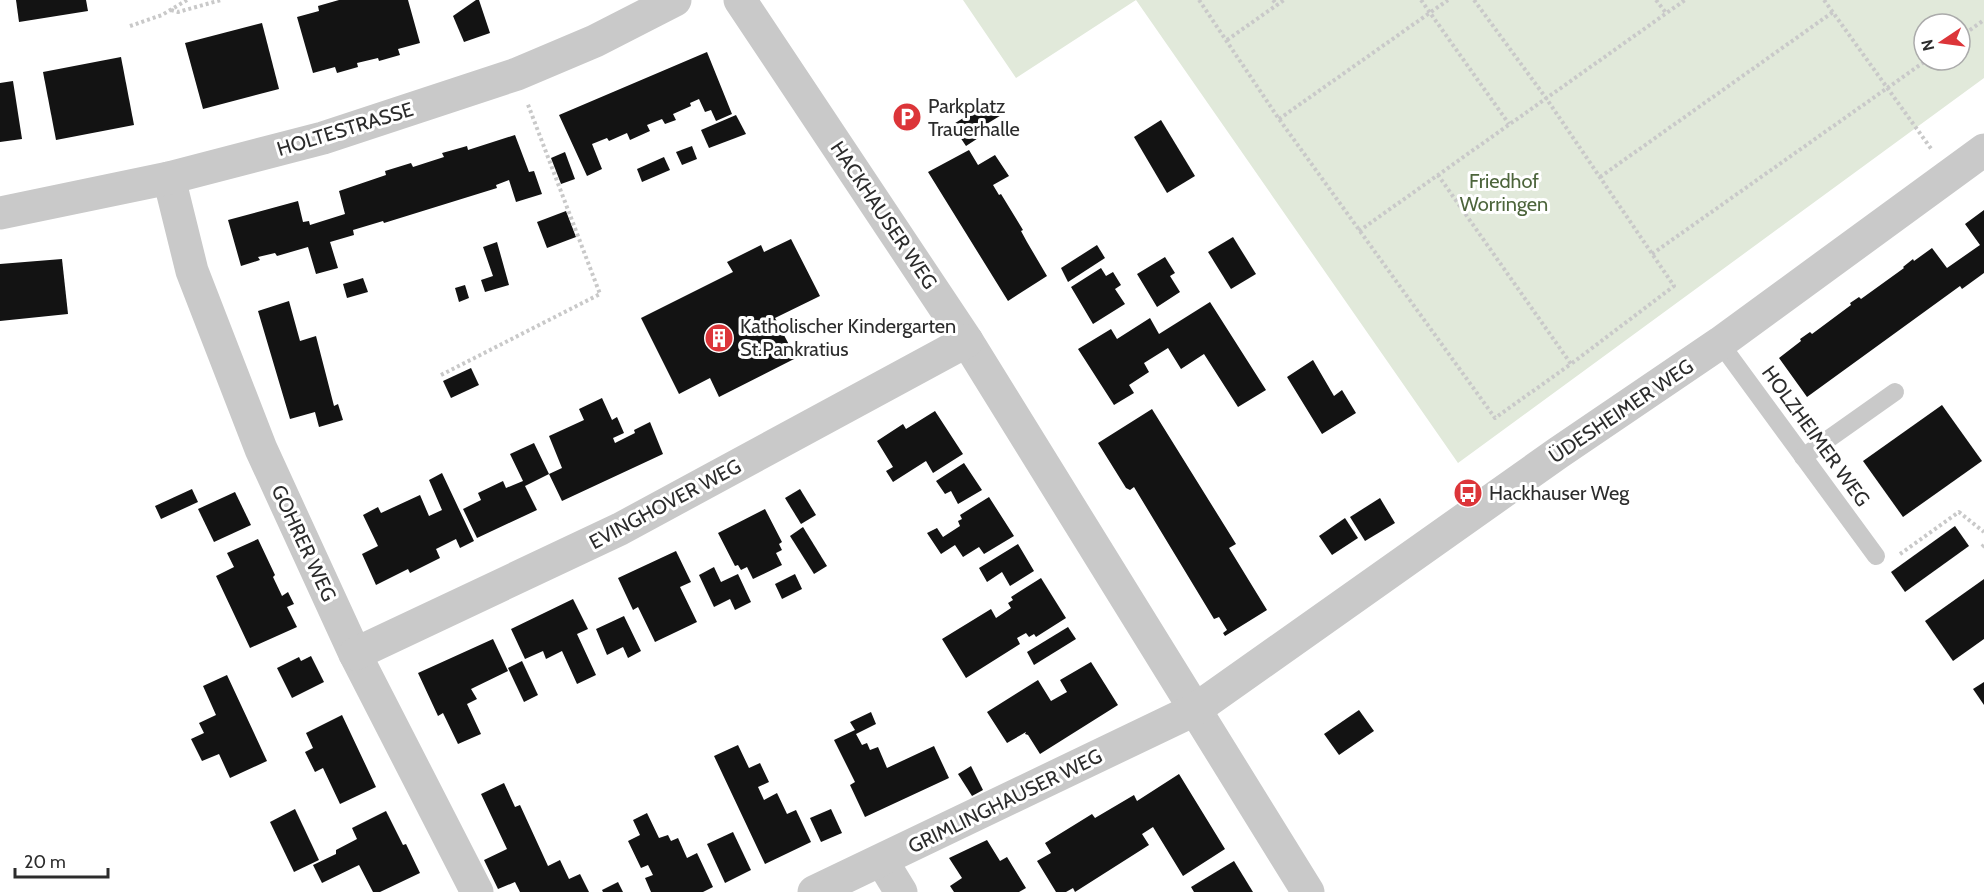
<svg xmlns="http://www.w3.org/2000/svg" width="1984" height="892" font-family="Cabin,sans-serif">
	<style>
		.green { fill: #e1e9da; fill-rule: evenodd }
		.building { fill: #131313 }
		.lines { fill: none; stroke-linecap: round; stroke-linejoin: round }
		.path { stroke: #c9c9c9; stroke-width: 4; stroke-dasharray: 3 3; stroke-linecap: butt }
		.service { stroke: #c9c9c9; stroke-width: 18 }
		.minor { stroke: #c9c9c9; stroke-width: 33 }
		.labels { text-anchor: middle; stroke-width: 6; stroke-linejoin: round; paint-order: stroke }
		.poi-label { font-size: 20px; fill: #2c2c2c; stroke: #fff; text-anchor: start }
		.street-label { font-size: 20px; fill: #2c2c2c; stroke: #fff }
		.park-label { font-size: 20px; fill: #4d653c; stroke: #fff }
	</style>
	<rect width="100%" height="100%" fill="#fff"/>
	<path class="green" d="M963,0H1984V78L1458,463L1136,0L1016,78ZM1924,24H1960V60H1924Z"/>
	<g class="building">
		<polygon points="16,0 86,0 88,11 19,22"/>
		<polygon points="339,0 408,0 420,43 398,49 400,55 379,61 378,58 357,63 358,67 337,73 335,67 313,73 297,17 319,11 318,6"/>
		<polygon points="476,0 479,0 490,33 464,42 453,16"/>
		<polygon points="262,23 279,89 203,109 185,43"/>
		<polygon points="707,52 732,114 716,121 711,110 705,112 699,99 690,103 691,106 673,114 676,120 665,124 662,119 647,125 650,131 630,140 627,133 609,141 607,138 592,144 602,169 587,176 559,115"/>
		<polygon points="121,57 134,125 56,140 43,72"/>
		<polygon points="13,81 22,139 0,142 0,83"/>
		<polygon points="994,99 1003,114 985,125 989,131 966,146 952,125"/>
		<polygon points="736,115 746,134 709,148 701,130"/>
		<polygon points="1161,120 1195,176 1167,193 1134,137"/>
		<polygon points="515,135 529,172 534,171 542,194 516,202 509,180 496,185 497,188 384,223 383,221 353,230 354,235 330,242 338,268 316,274 308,247 277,256 275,253 258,257 260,260 241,266 228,220 298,201 303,222 309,221 310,225 345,214 339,191 386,175 385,171 411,163 413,167 444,157 442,153 453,150 467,146 468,150"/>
		<polygon points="692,146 697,159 682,165 676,152"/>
		<polygon points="969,150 978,165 995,155 1009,176 993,185 999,195 1001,194 1023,230 1021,231 1027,242 1047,276 1008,301 928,172"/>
		<polygon points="565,152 575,179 561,184 551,158"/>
		<polygon points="664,157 670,170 642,182 637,169"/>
		<polygon points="1984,210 1984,273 1962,289 1960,286 1807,397 1779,358 1801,341 1800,339 1810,332 1812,334 1851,305 1850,303 1859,297 1861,299 1904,268 1903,267 1913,259 1914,261 1932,248 1947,268 1980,245 1965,224"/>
		<polygon points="566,211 576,237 547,248 537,222"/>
		<polygon points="1233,237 1256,274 1231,289 1208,252"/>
		<polygon points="791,239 820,296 775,318 796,358 719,397 710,378 679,394 641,318 733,272 727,262 761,245 764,252"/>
		<polygon points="497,242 509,285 485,292 481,280 493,276 483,247"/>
		<polygon points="1097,245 1105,258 1068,282 1061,268"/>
		<polygon points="1165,257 1175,273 1170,276 1180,292 1157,307 1137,274"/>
		<polygon points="62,259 68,314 0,321 0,264"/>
		<polygon points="1101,268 1106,276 1113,272 1121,285 1115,289 1125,304 1093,324 1071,287"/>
		<polygon points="363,278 368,292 347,298 343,284"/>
		<polygon points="465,285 469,298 459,302 455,288"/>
		<polygon points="289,301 300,341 316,336 334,406 338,404 343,420 319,427 315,412 290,419 258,311"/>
		<polygon points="1210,302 1266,390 1238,407 1204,354 1181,369 1168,348 1144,363 1149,372 1129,385 1134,393 1114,405 1078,349 1111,329 1117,339 1150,318 1159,334"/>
		<polygon points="1313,360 1334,396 1342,390 1356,413 1322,434 1287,377"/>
		<polygon points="471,368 479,385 451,398 443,381"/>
		<polygon points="602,398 612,420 617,417 624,433 613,438 615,443 635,433 634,430 650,422 663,454 562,501 549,474 562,468 549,436 584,420 579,409"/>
		<polygon points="1942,405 1982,461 1903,517 1863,461"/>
		<polygon points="1152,409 1236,544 1229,548 1267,610 1225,636 1223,633 1227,630 1219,617 1214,619 1134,487 1130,490 1126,488 1098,443"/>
		<polygon points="935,411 963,454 933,473 926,461 893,482 886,471 893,467 877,441 903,424 906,429"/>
		<polygon points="534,443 549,474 525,486 537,510 477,538 463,509 481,500 478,493 503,481 506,488 523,481 510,454"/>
		<polygon points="964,463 982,490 958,504 951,491 945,494 936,481"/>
		<polygon points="442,473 474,541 460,548 456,539 436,549 440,558 410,573 408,569 376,585 362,554 378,546 363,515 378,507 381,513 420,495 429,516 442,510 429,480"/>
		<polygon points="192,489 198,502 161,519 155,506"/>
		<polygon points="800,489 816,515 801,524 785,498"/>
		<polygon points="235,492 251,525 214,542 198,509"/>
		<polygon points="989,497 1014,536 984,554 979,547 963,557 955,545 941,554 927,533 937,528 943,537 960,526 958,521 962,519 960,515"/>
		<polygon points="1380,498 1395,523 1365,541 1350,517"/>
		<polygon points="765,509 782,542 779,544 782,550 776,553 782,565 753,579 747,567 741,570 738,565 735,566 718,533"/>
		<polygon points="1345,518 1358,538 1332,555 1319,536"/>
		<polygon points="1955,526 1969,546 1905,592 1891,572"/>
		<polygon points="803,527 827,566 814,574 790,536"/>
		<polygon points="258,539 275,575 273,577 282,596 288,592 294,604 287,607 297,627 250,648 216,576 234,567 227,553"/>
		<polygon points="1018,544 1034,571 1010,586 1002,572 987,582 979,568"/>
		<polygon points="676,551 691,582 680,587 697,622 655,642 638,607 633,610 618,578"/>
		<polygon points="714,567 721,582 738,574 751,602 735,610 730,599 714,607 699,575"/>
		<polygon points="795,574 802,589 782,599 775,584"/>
		<polygon points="1041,578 1066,618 1036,637 1034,634 1029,637 1026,633 1017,638 1020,644 966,678 942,639 991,609 996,618 1011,608 1008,603 1013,600 1011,597"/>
		<polygon points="1984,579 1984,639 1953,661 1925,621"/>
		<polygon points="573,599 588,629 577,634 596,675 577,684 562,651 546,659 543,651 525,659 511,629"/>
		<polygon points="624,616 641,651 628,658 623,647 607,655 596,629"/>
		<polygon points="1068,627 1076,639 1034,665 1027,652"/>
		<polygon points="493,639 508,671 471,689 477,699 467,704 481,734 458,744 443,713 438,716 418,673"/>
		<polygon points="311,656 324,682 292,698 277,668 299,657 301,661"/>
		<polygon points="522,661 538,695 524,702 508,668"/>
		<polygon points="1091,662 1118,705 1040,754 1028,735 1025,734 1026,732 1007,743 987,712 1038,680 1051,701 1067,692 1060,680"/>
		<polygon points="227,675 267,761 230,778 219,754 202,761 191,739 204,733 199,723 216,715 203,686"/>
		<polygon points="1984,682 1984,705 1973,689"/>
		<polygon points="1359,710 1374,731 1339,755 1324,734"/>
		<polygon points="871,712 876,724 856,734 862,745 867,743 870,750 878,747 887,768 934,746 949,778 865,817 850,785 855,782 834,740 855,730 850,722"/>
		<polygon points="342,715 376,787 340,804 323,768 315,772 305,752 313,748 306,733"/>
		<polygon points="738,745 749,768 760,763 769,782 758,787 764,800 777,793 787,814 796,810 811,842 765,864 714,756"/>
		<polygon points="971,766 983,790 972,796 958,774"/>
		<polygon points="1179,774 1225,849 1183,876 1153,827 1142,834 1149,845 1075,892 1073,888 1066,892 1056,892 1037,861 1051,853 1045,843 1092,814 1095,818 1134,795 1137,801"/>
		<polygon points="504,783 515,807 520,805 548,866 560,860 569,879 580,874 589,892 520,892 515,882 498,889 484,860 507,849 481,794"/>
		<polygon points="295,809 319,860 294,872 270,822"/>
		<polygon points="831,809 842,833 821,842 810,818"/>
		<polygon points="386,811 403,845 406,844 420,873 380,892 373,892 359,865 322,883 313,865 336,854 336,850 357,839 352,828"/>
		<polygon points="647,813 659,838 668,835 671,841 678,838 687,858 697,853 713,887 703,892 651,892 645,878 653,875 648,865 641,868 628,841 640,835 633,820"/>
		<polygon points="733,832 751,870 725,883 707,844"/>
		<polygon points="987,840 1000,861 1007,857 1026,888 1019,892 954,892 950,886 962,878 949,858"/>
		<polygon points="1234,861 1253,892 1194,892 1191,887"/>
		<polygon points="618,882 623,892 603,892 602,890"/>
	</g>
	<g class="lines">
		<g class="path">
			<polyline points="1199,0 1279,119 1495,418 1571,364 1438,175"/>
			<polyline points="1273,0 1277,5"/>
			<polyline points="1421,0 1509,124"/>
			<polyline points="1474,0 1546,98 1674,286 1571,364"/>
			<polyline points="1656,0 1666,13"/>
			<polyline points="1824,0 1932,150"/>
			<polyline points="171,10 178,12 221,0"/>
			<polyline points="130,26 162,15 187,0"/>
			<polyline points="1960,37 1984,20"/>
			<polyline points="1227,40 1284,0"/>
			<polyline points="1279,119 1448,0"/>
			<polyline points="1600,177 1833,12"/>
			<polyline points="1359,231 1685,0"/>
			<polyline points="1652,254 1927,60"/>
			<polyline points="441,375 600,294 527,102"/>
			<polyline points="1982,547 1984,545"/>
			<polyline points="1900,554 1959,512 1984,532"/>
		</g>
		<g class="service">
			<polyline points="1720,343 1876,556"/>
			<polyline points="1803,457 1895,392"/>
		</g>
		<g class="minor">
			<polyline points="740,0 967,341 1308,892"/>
			<polyline points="169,178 192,271 261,449 355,654 477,892"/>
			<polyline points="0,213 169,178 323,138 517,74 595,41 675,0"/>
			<polyline points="355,654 620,529 967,341"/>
			<polyline points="882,861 901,892"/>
			<polyline points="814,892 1196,709 1558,453 1720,343 1984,150"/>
		</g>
	</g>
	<defs>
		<g id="parking-disc" transform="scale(1.5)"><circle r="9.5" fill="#dc3539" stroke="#fff"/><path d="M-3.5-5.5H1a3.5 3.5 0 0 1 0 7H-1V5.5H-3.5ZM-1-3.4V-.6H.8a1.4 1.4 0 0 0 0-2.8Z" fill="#fff"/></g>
		<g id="building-disc" transform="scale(1.5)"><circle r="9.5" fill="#dc3539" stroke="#fff"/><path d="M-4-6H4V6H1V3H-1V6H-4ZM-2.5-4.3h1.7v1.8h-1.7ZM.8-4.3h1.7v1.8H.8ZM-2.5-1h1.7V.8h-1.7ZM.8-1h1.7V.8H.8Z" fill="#fff"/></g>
		<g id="bus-disc" transform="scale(1.5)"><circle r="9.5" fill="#dc3539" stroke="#fff"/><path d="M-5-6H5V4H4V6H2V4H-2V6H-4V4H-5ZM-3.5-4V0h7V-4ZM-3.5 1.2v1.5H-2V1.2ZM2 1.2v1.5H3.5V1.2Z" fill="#fff"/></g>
	</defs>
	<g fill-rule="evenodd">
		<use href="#parking-disc" x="907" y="117"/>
		<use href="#building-disc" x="719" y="338"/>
		<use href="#bus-disc" x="1468" y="493"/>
	</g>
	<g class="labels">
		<g class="poi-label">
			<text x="928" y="113">Parkplatz<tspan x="928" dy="23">Trauerhalle</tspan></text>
			<text x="740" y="333">Katholischer Kindergarten<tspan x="740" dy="23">St.Pankratius</tspan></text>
			<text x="1489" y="500">Hackhauser Weg</text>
		</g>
		<g class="street-label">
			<text transform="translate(345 129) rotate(-17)" y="7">HOLTESTRASSE</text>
			<text transform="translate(884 215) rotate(56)" y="7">HACKHAUSER WEG</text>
			<text transform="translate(1621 411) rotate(-34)" y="7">ÜDESHEIMER WEG</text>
			<text transform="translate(1816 436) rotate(54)" y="7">HOLZHEIMER WEG</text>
			<text transform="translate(665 504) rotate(-28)" y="7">EVINGHOVER WEG</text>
			<text transform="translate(304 543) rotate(65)" y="7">GOHRER WEG</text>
			<text transform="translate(1005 801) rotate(-26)" y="7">GRIMLINGHAUSER WEG</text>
		</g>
		<g class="park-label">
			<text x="1504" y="188">Friedhof<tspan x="1504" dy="23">Worringen</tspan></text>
		</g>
	</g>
	<g transform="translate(1942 42) rotate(257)"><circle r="28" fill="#ffffff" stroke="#ababab" stroke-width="1.5"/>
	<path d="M0-4.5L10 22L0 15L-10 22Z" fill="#dc3539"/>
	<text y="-9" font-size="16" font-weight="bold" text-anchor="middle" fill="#2c2c2c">N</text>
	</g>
	<path d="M15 868v9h93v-9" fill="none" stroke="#2c2c2c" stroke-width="3"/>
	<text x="24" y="868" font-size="18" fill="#2c2c2c" stroke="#ffffff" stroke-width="4.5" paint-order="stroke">20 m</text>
</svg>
